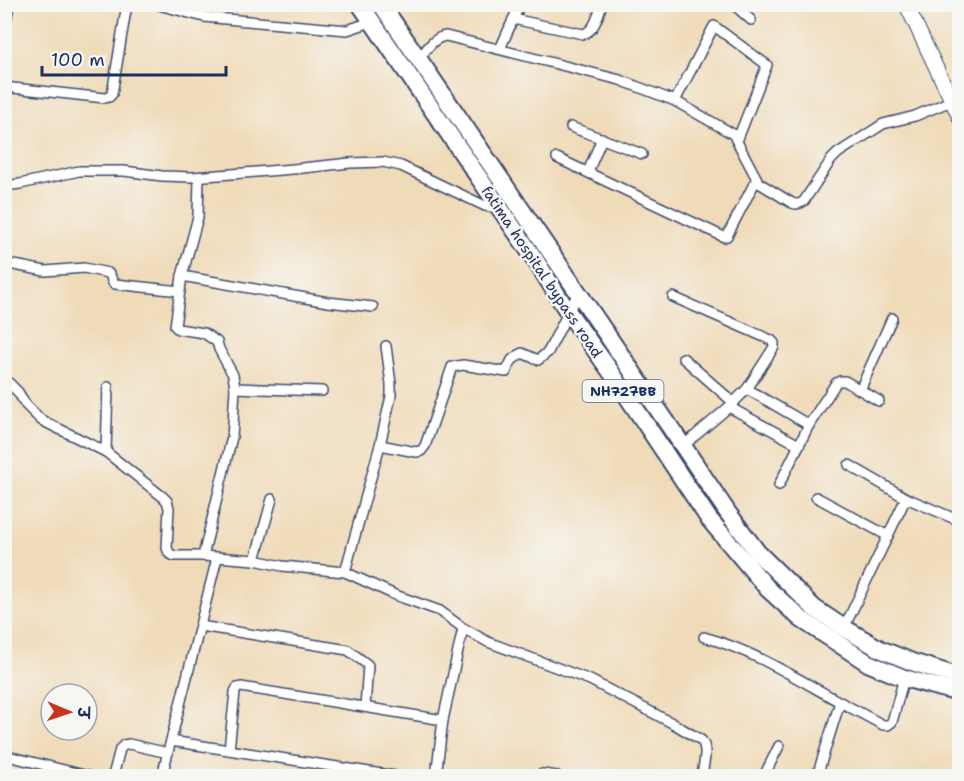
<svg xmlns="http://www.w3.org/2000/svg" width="964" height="781" font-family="'Shantell Sans','Playpen Sans Deva',sans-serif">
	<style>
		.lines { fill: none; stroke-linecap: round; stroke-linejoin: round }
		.street-casing { stroke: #3b496c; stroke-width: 12 }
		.secondary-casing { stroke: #3b496c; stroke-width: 16 }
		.highway-casing { stroke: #3b496c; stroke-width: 20 }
		.street { stroke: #fff; stroke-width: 9 }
		.secondary { stroke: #fff; stroke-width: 14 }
		.highway { stroke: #fff; stroke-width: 16 }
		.labels { text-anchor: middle; stroke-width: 5; stroke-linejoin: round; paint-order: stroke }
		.shield { fill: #f6f6f2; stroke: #5d6b8a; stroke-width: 1.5 }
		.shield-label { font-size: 14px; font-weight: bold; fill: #1b2f5e }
		.street-label { font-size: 15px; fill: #1b2f5e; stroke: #f6f6f2 }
	</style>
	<rect width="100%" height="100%" fill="#f6f6f2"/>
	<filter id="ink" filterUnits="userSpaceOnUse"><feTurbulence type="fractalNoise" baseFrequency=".0167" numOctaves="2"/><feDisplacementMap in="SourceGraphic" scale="12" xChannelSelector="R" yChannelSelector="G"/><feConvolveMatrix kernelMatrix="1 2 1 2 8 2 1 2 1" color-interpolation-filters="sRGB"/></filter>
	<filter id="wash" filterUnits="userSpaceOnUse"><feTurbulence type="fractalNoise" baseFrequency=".008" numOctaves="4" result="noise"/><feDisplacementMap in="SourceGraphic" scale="24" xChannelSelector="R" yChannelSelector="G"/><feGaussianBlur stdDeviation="1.35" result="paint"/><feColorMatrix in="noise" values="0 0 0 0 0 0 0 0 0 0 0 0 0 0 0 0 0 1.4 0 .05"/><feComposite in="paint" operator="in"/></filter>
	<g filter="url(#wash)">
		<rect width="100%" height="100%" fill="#f0dbb9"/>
	</g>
	<g filter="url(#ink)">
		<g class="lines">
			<g class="street-casing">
				<g id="street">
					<polyline points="155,4 204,17 347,30 374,21"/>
					<polyline points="733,4 751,20"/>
					<path d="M513,19L583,34C595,31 598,15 602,4"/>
					<polyline points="4,35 9,4"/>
					<polyline points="500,49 520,4"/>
					<path d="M419,59C426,50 434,37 446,36L620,80L675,101L733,134L759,183"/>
					<polyline points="4,87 105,98 109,97 112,94 127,4"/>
					<polyline points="675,101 714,26 767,65 737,141"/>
					<polyline points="571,127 642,154"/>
					<path d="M557,158L724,237L727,236L754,184L756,182L759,183L792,203C797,205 800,204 804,201L831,160L838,153L883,124L915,116L951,101"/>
					<polyline points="588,172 602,138"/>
					<polyline points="199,177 198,217 182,276 328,302 373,307"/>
					<polyline points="4,186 20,184 79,171 124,171 162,176 193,177 293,169 350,163 383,162 401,166 485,206 499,208"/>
					<path d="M4,263L45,271L84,268L108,273C113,276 110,282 115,284L180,291"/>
					<path d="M182,276L175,326L178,329L204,333L217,342L219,349L233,375L235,388L233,423L232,437L203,556L255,560L282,566L345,572L395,595L440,611L463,628L488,642L590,680L674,724L701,740C709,749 703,765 702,776"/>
					<polyline points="673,297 771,340 774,343 774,347 747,389 729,407 683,446"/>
					<polyline points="683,358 734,403"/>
					<polyline points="4,381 9,383 18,392 26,405 41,420 106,452 163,497 167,501 169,508 167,548 169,553 174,556 203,556"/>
					<polyline points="235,388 322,391"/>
					<polyline points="747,389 809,425"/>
					<polyline points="860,390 892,318"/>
					<polyline points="729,407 799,445"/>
					<polyline points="380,445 416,452 421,451 425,446 452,367 463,365 506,372 512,360 522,353 538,360 548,352 578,293"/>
					<polyline points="106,452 108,387"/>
					<polyline points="849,465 906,498 960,521"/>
					<polyline points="779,485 809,425 836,383 840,381 845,381 879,401"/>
					<polyline points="816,497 888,536"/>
					<polyline points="255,560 272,499"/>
					<polyline points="345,572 380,445 391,396 391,384 386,346"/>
					<polyline points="200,626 348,650 368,665 365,707"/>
					<polyline points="844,628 906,498"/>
					<path d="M704,637C752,650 796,678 840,702"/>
					<polyline points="171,741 395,776"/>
					<polyline points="229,750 235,692 237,688 241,687 443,720"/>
					<polyline points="4,755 88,776"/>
					<polyline points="113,776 120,749 124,745 129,744 168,753"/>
					<polyline points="162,776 217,558"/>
					<polyline points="436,776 443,720 463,628"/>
					<polyline points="540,776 542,774 557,776"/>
					<polyline points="764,776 779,746"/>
					<polyline points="817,776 840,702 883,725 888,725 892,722 904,678"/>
				</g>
			</g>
			<g class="secondary-casing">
				<polyline id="secondary" points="906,4 960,118"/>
			</g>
			<g class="highway-casing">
				<g id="highway">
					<polyline points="360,4 536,261 568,312 611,372 709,519 768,589 801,619 868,663 904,678 960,693"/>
					<polyline points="381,4 683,446 728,513 758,553 814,608 844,628 880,649 912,662 960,677"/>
				</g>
			</g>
			<use href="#street" class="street"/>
			<use href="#secondary" class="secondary"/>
			<use href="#highway" class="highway"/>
		</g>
	</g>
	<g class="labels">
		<rect class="shield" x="582.5" y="380" width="81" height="22" rx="4.5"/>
		<g class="shield-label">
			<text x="623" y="396">NH727BB</text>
		</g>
		<g class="street-label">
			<text transform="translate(542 272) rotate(56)" y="5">fatima hospital bypass road</text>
		</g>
	</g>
	<rect width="964" height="781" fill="none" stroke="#f6f6f2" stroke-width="24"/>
	<g transform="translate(69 712) rotate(92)"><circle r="28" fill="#f6f6f2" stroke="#9ea6b7" stroke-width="1.5"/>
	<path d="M0-4.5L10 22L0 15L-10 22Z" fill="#c8321e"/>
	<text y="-9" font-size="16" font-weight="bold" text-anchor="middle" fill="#1b2f5e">उ</text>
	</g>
	<path d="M42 66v9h184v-9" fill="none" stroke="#1b2f5e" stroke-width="3"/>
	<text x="51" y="66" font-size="18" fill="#1b2f5e" stroke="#f6f6f2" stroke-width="4.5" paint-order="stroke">100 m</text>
</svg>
